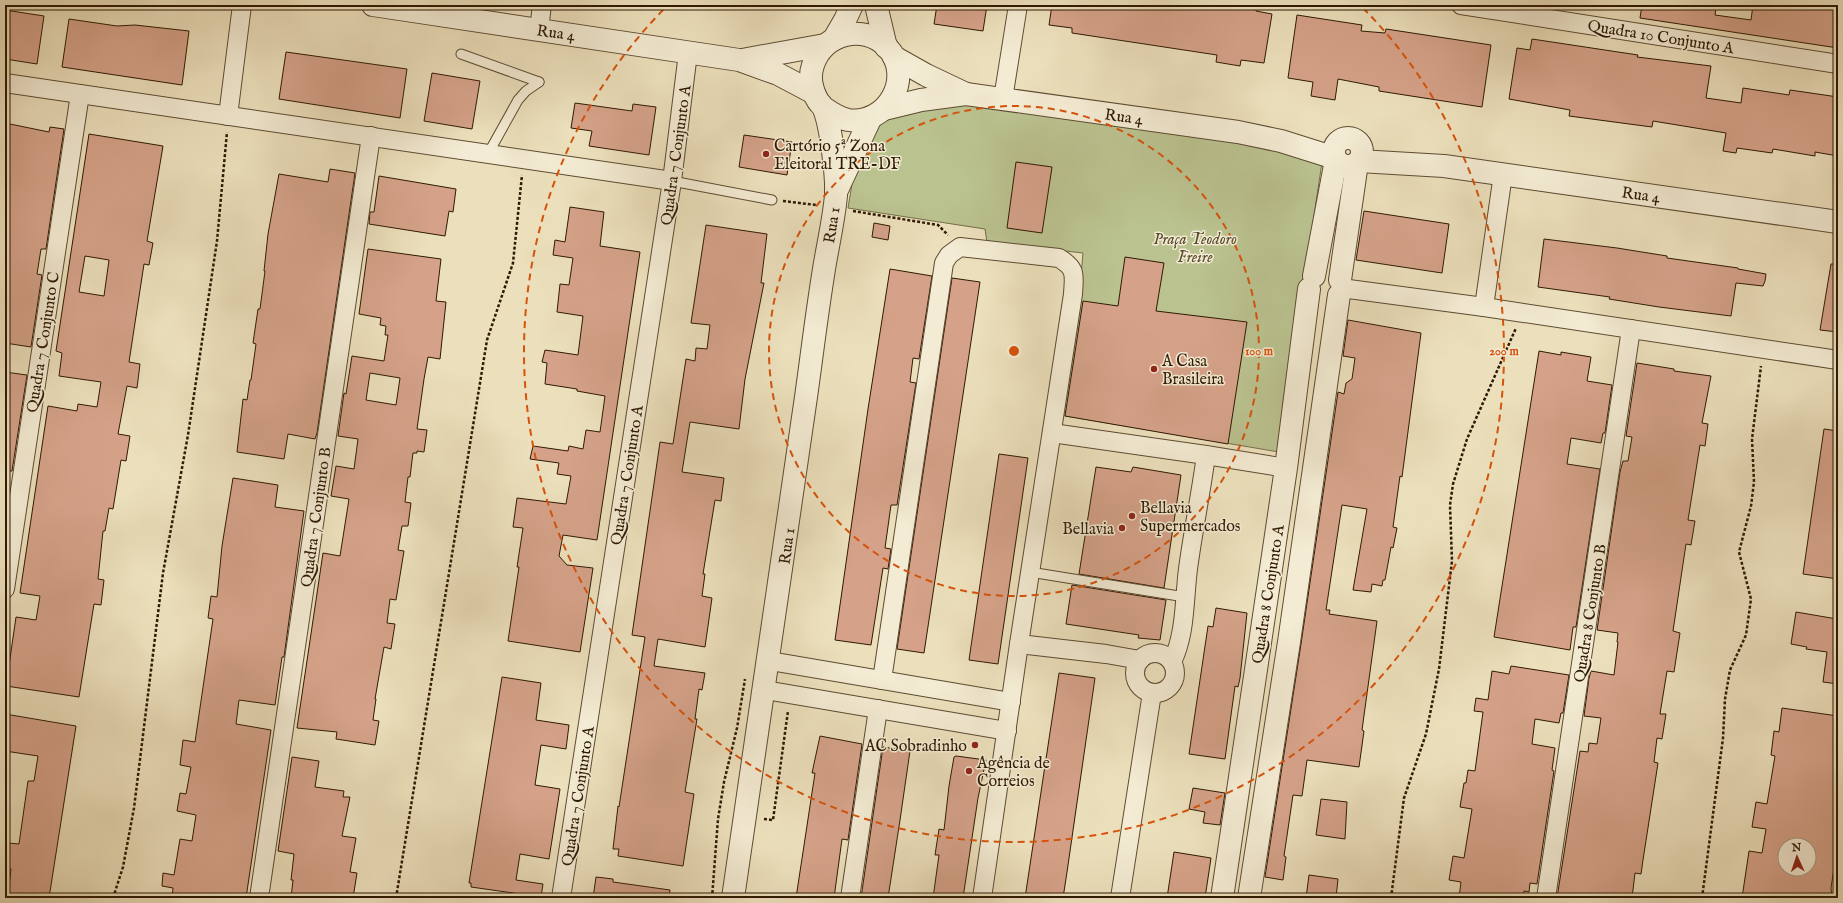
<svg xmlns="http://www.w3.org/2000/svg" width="1843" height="903" font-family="'IM FELL English',serif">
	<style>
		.green { fill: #bac28f; stroke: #746e4a }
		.building { fill: #d5a289; stroke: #2f1904; fill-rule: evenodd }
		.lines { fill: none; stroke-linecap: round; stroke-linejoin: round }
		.service-casing { stroke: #5e4b32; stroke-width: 11 }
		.minor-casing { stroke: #5e4b32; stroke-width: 20 }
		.tertiary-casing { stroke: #5e4b32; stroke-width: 24 }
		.path { stroke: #2f1904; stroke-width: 2.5; stroke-dasharray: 3 2; stroke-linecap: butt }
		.service { stroke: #f3ebd3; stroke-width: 9 }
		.minor { stroke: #f3ebd3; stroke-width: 18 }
		.tertiary { stroke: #f3ebd3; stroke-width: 22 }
		.ring { fill: none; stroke: #d6530b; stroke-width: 2; stroke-dasharray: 7 5 }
		.poi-dot { fill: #8f2418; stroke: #f3ebd3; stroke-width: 1.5 }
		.labels { text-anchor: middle; stroke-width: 3; stroke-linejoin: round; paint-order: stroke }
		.street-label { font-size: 16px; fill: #2f1904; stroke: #f3ebd3 }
		.poi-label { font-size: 16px; fill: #2f1904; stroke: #f3ebd3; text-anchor: start }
		.park-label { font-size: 16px; font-style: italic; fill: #594c2e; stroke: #f3ebd3 }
		.centre { fill: #d6530b; stroke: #f3ebd3; stroke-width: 2 }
		.ring-label { font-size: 12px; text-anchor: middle; font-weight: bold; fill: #d6530b; stroke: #f3ebd3; stroke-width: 3; stroke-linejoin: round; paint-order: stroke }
	</style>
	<rect width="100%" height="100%" fill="#ece0bc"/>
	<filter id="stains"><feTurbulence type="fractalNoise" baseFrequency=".005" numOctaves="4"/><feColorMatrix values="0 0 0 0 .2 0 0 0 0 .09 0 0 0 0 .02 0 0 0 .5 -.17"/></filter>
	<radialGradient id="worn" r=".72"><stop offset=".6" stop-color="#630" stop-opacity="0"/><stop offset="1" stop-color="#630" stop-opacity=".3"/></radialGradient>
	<polygon class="green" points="958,96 1273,146 1322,162 1279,452 1060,415 1080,288 1083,253 987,242 985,229 848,208 855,166 863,145 886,115"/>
	<g class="building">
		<polygon points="937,5 987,5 983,31 934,24"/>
		<polygon points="1052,5 1257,5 1256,11 1272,14 1264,63 1241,60 1240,66 1216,62 1217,55 1072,33 1072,28 1049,25"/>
		<polygon points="1642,5 1699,5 1716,8 1715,15 1751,20 1753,5 1838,5 1834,28 1838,29 1838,48 1640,18"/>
		<polygon points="5,10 44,16 37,64 5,59"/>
		<polygon points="1297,15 1362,25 1361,31 1385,33 1386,29 1491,45 1482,107 1379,91 1379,87 1338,79 1335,100 1311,96 1313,82 1288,78"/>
		<polygon points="69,19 117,26 135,25 189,31 182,85 62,67"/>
		<polygon points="1532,39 1638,55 1637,57 1711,66 1706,98 1741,103 1743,88 1789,95 1790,90 1838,97 1838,156 1815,152 1815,156 1773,149 1772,153 1737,148 1736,153 1723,151 1726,133 1653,121 1652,127 1569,116 1570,110 1509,99 1517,48 1530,50"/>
		<polygon points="286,52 407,69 400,118 279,99"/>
		<polygon points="432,73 480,81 472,129 424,121"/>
		<polygon points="575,103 632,111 633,104 656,107 649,155 589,146 592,131 571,128"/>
		<polygon points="5,123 49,132 50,127 64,129 46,249 41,249 37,274 42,275 31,347 5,343"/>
		<path d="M89,134L163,146L147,241L153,243L149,265L144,264L129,362L140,364L137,388L127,386L118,434L130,436L126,461L121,460L113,509L109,508L105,531H103L98,579L104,580L101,605L94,604L79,697L6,686L16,617L36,620L40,596L20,593L48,406L77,411L78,404L97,407L101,382L59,376L62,353L56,351ZM85,256L109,260L104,296L79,292Z"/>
		<polygon points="744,135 792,142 787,175 739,167"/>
		<polygon points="1016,162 1052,167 1042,233 1007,228"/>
		<polygon points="330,169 355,173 317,433 315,439 288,434 284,459 237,452 243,399 247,400 250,380 251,380 256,344 253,343 258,309 260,309 265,271 264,271 268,234 279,174 328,182"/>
		<polygon points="379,176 456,189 453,212 449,211 445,236 369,224 370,212 374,212"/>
		<polygon points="570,207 604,212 600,246 640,252 597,540 563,535 559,556 567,565 593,568 580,652 508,641 519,567 517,567 523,528 513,527 517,498 566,504 571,476 557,474 559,463 530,459 533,446 568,451 569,446 583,449 586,430 600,432 605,396 577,391 577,389 545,384 547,363 542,362 545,350 578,355 583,316 557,312 560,284 569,285 573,258 553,255 555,240 565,242"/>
		<polygon points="1364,211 1449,224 1442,273 1356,260"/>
		<polygon points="874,223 890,226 888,240 872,237"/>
		<polygon points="706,225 767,234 761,283 764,283 745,379 739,429 690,422 682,472 724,478 721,501 715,500 703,574 705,574 702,596 712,598 705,647 658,639 654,666 705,673 702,690 699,689 695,719 697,719 685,792 694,794 683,866 618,856 619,849 613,849 618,806 619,807 645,637 632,635 660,442 673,444 686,359 695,361 696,348 707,349 710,325 691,323"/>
		<polygon points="1544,239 1617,248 1667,256 1667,258 1738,268 1738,269 1766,274 1765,281 1763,286 1736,283 1731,316 1659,307 1609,299 1610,297 1538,287"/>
		<path d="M368,249L441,259L436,301L446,302L440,359L428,357L424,379L417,429L427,430L424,452L417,451V453H413L410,477H408L405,502L411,503L408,526H402L398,550L404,551L396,600L390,599L387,623L395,624L391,649L384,647L375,699H376L373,720L379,721L375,745L336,739L337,732L297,728L323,553L340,556L349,499L331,496L336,466L354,469L358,439L338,436L344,393L346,394L352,356L384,361L388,335H385L386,326L380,325L381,318L359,314ZM370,373L400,378L396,405L366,400Z"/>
		<polygon points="1125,257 1164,263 1156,311 1247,322 1228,444 1065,416 1083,301 1118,306"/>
		<polygon points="1831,264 1838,264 1838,332 1820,330"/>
		<polygon points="890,269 932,276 919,359 913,358 910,382 916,383 897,505 891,505 885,548 891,549 888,569 883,568 871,645 835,640 868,409"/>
		<polygon points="952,278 980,282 924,653 897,649"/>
		<polygon points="1348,320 1421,333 1402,477 1400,476 1393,527 1397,528 1393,548 1391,547 1385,580 1383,580 1382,586 1372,584 1371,592 1353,590 1367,509 1342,505 1326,610 1330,610 1329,614 1377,621 1362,730 1364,731 1359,767 1307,760 1302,796 1293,795 1284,856 1286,857 1283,880 1265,877 1301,644 1338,392 1344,394 1346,383 1352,379 1355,358 1343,356"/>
		<polygon points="1539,351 1561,355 1561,352 1591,357 1587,381 1612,385 1605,433 1603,433 1601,443 1571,438 1567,464 1600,469 1576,627 1573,627 1570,650 1494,637"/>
		<polygon points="1637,363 1674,369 1674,371 1711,376 1702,423 1708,424 1705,446 1700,445 1688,520 1695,521 1691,545 1686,544 1673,631 1680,633 1674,672 1667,671 1660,714 1666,714 1662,739 1657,738 1654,762 1658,763 1643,860 1641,874 1635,873 1632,898 1557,898 1580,751 1588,752 1589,743 1597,744 1601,718 1584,716 1589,678 1591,671 1614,675 1618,642 1617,642 1618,633 1597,630 1620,472 1623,461 1628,461 1632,437 1626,436"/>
		<polygon points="5,372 27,375 12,471 5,471"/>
		<polygon points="1824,429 1838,431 1838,579 1803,574"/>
		<polygon points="999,454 1028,458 998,664 969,660"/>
		<polygon points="1096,467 1131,472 1133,467 1181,475 1164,588 1079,574"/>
		<polygon points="233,478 278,485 275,507 304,511 284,657 282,657 275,705 239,700 236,724 271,730 246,898 172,898 173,888 162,886 163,873 174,875 180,839 192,841 196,815 177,811 180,793 186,794 191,767 180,765 183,740 195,742 213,619 208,618 211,596 217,597 222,546"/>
		<polygon points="1072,585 1166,600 1160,640 1138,638 1139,635 1066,624"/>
		<polygon points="1216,608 1247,613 1240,678 1238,687 1235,686 1225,759 1189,754 1208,626 1213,627"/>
		<polygon points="1796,612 1837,619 1835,630 1838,630 1838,684 1823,682 1827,652 1806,649 1807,647 1791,644"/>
		<polygon points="1511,666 1569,675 1563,713 1561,713 1559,723 1535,719 1532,744 1555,748 1552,770 1554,771 1537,884 1530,883 1529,892 1524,891 1523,898 1492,895 1492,898 1459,898 1461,882 1449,880 1453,856 1464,858 1472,809 1460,807 1464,783 1466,783 1468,770 1475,771 1483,712 1474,711 1476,698 1488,700 1492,671 1509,674"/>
		<polygon points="1059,673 1095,678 1067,872 1063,898 1025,898"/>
		<polygon points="502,677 541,683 536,720 569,725 566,749 541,745 535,785 560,789 549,859 520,854 516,880 543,884 541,897 471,887 471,883 469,883"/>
		<path d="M1782,708L1838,716V842L1831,888L1832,898H1742L1749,851L1762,853L1766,829L1752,827L1756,802L1767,804L1775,756L1771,755L1774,731L1779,732ZM1785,845H1809V869H1785Z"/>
		<polygon points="5,714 76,726 49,898 21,898 21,896 8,894 11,869 5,868 8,843 19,844 28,781 34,781 38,756 5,751"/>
		<polygon points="820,736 862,744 848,840 842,839 834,898 796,898 815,773 812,773"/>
		<polygon points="883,747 910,751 900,820 888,898 861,898"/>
		<polygon points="956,756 986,760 978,798 963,898 933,898 939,855 935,855 939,829 944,830 949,786 954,757"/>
		<polygon points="292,757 319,761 315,787 344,791 343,797 350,797 342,836 356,838 350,872 357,873 353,898 291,898 293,880 291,880 294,854 278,851"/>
		<polygon points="1193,788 1225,793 1220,825 1203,823 1205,812 1189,809"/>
		<polygon points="1321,799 1347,802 1345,839 1316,835"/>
		<polygon points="1174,852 1211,858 1205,898 1167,898"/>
		<polygon points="1309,875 1338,879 1336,898 1306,898"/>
		<polygon points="596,877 613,879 613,882 670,890 669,898 593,898"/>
	</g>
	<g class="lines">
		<g class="service-casing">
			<g id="service">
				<polyline points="461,54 539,82"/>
				<polyline points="488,154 518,100 526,91 539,82"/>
				<polyline points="672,181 772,200"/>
				<polyline points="1030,572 1185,597"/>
			</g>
		</g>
		<g class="minor-casing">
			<g id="minor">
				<polyline points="1461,5 1838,64"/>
				<polyline points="539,30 542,5"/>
				<polyline points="5,83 672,181"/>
				<polyline points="1003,99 1018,5"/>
				<polyline points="228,116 242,5"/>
				<polyline points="1341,288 1484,307 1838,360"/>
				<polyline points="1484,307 1503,174"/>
				<polyline points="1052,433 1206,455 1286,468"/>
				<polyline points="5,589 80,94"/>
				<polyline points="1019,644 1106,654 1140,660"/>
				<circle cx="1155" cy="673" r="20"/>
				<polyline points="770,661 1011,702"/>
				<path d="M1172,662C1186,633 1184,600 1188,569C1193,531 1201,493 1206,455"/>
				<path d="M882,680L944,263L949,255L960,247L1059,258C1077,269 1074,275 1073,294L1019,644L982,898"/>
				<polyline points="765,690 1007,731"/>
				<polyline points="259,898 371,136"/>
				<polyline points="561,898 672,181 688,53"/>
				<polyline points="850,898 878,709"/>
				<polyline points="1120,898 1152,693"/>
				<polyline points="1546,898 1631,329"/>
			</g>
		</g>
		<g class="tertiary-casing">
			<g id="tertiary">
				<polyline points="373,5 739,60 778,74 814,93"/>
				<polyline points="876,5 886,47"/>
				<polyline points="834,39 845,20 852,5"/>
				<polyline points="894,57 926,75 966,94 1238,132 1281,141 1335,158"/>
				<polyline points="742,60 825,45"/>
				<polyline points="884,109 921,100 966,94"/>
				<circle cx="1348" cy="152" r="14"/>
				<polyline points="1359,161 1444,166 1838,222"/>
				<polyline points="836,192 871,117"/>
				<polyline points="1314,276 1336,160"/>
				<polyline points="1340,280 1357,163"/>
				<path d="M733,898C758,731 783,564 806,397C812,354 817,312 824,269C828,244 834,219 836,195C837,177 831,126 824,109C823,106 820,104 818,101C811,90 809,76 813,65C823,33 864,23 887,47C915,77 887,126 848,120C839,118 831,113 824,108"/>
				<polyline points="1222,898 1286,468 1309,289"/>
				<polyline points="1249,898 1289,642 1339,295"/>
			</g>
		</g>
		<g class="path">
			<polyline points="783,201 816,205"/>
			<polyline points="853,211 938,225 948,235"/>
			<polyline points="764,819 773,820 788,711"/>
			<polyline points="113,898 123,867 134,808 163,573 188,435 217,241 227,132"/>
			<polyline points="396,898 487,340 513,263 522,175"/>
			<polyline points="712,898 718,819 724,782 737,728 745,679"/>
			<polyline points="1391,898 1404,798 1426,734 1439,669 1452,561 1450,505 1453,484 1467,439 1516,328"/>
			<polyline points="1702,898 1723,738 1725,699 1730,670 1746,635 1751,599 1739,552 1751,506 1754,482 1752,439 1761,366"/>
		</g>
		<use href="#service" class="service"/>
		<use href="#minor" class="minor"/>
		<use href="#tertiary" class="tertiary"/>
	</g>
	<g class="ring">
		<circle cx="1014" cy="351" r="245"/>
		<path d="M1363 8A490 490 0 1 1 665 8"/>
	</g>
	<g class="poi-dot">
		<circle cx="766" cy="154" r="4"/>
		<circle cx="1154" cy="369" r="4"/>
		<circle cx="1132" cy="516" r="4"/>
		<circle cx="1122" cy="528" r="4"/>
		<circle cx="975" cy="745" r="4"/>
		<circle cx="969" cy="771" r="4"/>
	</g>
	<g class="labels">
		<g class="street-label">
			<text transform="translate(556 32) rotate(8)" y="6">Rua 4</text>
			<text transform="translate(1661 36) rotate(9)" y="6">Quadra 10 Conjunto A</text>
			<text transform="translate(1124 116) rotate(8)" y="6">Rua 4</text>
			<text transform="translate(675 155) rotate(-82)" y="6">Quadra 7 Conjunto A</text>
			<text transform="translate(1641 194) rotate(8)" y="6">Rua 4</text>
			<text transform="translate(831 225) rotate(-81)" y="6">Rua 1</text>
			<text transform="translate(42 342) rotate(-81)" y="6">Quadra 7 Conjunto C</text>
			<text transform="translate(626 475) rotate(-81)" y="6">Quadra 7 Conjunto A</text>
			<text transform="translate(315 517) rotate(-82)" y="6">Quadra 7 Conjunto B</text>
			<text transform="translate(786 546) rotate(-82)" y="6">Rua 1</text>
			<text transform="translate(1267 594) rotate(-81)" y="6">Quadra 8 Conjunto A</text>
			<text transform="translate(1589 613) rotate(-81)" y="6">Quadra 8 Conjunto B</text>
			<text transform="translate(577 796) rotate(-81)" y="6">Quadra 7 Conjunto A</text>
		</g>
		<g class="poi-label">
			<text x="774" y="151">Cartório 5ª Zona<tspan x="774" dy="18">Eleitoral TRE-DF</tspan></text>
			<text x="1162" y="366">A Casa<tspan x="1162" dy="18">Brasileira</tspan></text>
			<text x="1140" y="513">Bellavia<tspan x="1140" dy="18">Supermercados</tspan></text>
			<text x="1114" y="534" text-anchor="end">Bellavia</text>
			<text x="967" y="751" text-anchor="end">AC Sobradinho</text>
			<text x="977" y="768">Agência de<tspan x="977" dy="18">Correios</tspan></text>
		</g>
		<g class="park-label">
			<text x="1195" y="244">Praça Teodoro<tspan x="1195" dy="18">Freire</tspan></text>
		</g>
	</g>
	<circle cx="1014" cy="351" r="6" class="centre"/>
	<g class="ring-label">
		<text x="1259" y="355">100 m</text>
		<text x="1504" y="355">200 m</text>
	</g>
	<rect width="1843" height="903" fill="none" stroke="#ece0bc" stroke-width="20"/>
	<rect x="6" y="6" width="1831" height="891" fill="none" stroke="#2f1904" stroke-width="2"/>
	<rect x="10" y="10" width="1823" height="883" fill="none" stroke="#2f1904"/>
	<g transform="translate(1797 857) rotate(357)"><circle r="19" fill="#f3ebd3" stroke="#a59780"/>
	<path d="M0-3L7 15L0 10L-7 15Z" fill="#8f2418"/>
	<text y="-6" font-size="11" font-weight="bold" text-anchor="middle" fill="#2f1904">N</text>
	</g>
	<rect width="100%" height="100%" filter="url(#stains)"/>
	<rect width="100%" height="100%" fill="url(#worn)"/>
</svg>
